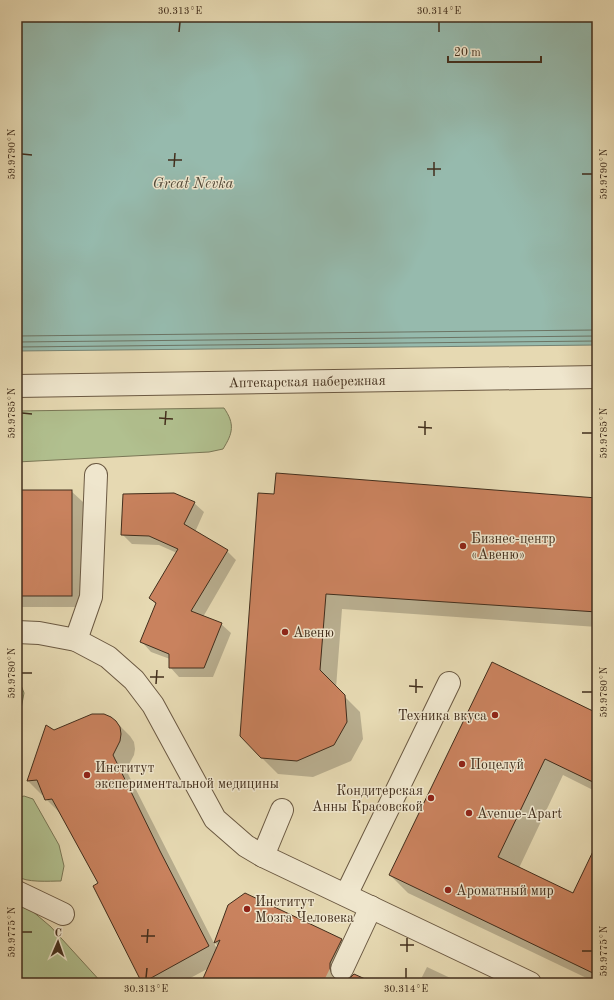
<svg xmlns="http://www.w3.org/2000/svg" width="614" height="1000" font-family="'Old Standard TT',serif">
	<style>
		.green { fill: #b1c08f; stroke: #7a7756 }
		.water { fill: #96baad; stroke: #748273 }
		.shadow { fill: #0003 }
		.lines { fill: none; stroke-linecap: round; stroke-linejoin: round }
		.shore { stroke: #6c7464; stroke-width: 1 }
		.building { fill: #c9825e; stroke: #422e1c }
		.minor-tunnel { stroke: #c5b794; stroke-width: 22; stroke-dasharray: 22 11; stroke-linecap: butt }
		.minor-casing { stroke: #6b5942; stroke-width: 24 }
		.minor { stroke: #efe6cd; stroke-width: 22 }
		.ticks { fill: none; stroke: #422e1c; stroke-width: 1.5 }
		.poi-dot { fill: #8f2418; stroke: #efe6cd; stroke-width: 1.5 }
		.labels { text-anchor: middle; stroke-width: 3; stroke-linejoin: round; paint-order: stroke }
		.street-label { font-size: 14px; fill: #422e1c; stroke: #efe6cd }
		.poi-label { font-size: 14px; fill: #422e1c; stroke: #efe6cd; text-anchor: start }
		.water-label { font-size: 15px; font-style: italic; fill: #534a39; stroke: #efe6cd }
		.neatline { fill: none; stroke: #422e1c; stroke-width: 1.5 }
		.ticks-label { font-size: 10px; text-anchor: middle; fill: #422e1c }
	</style>
	<rect width="100%" height="100%" fill="#e6d9b2"/>
	<filter id="stains"><feTurbulence type="fractalNoise" baseFrequency=".005" numOctaves="4"/><feColorMatrix values="0 0 0 0 .2 0 0 0 0 .09 0 0 0 0 .02 0 0 0 .5 -.17"/></filter>
	<radialGradient id="worn" r=".72"><stop offset=".6" stop-color="#630" stop-opacity="0"/><stop offset="1" stop-color="#630" stop-opacity=".3"/></radialGradient>
	<g class="green">
		<path d="M224,408C235,424 233,433 223,449L209,452L17,462V411Z"/>
		<polygon points="17,675 24,693 17,730"/>
		<path d="M24,796L33,799L59,845L64,866L61,881C49,881 26,883 17,876V798Z"/>
		<polygon points="17,898 51,927 102,983 17,983"/>
	</g>
	<polygon class="water" points="17,17 597,17 597,345 17,351"/>
	<g class="shadow">
		<polygon points="17,491 71,491 83,502 83,607 17,607"/>
		<polygon points="259,494 597,499 597,627 342,609 336,688 360,712 363,739 351,761 313,777 278,774 261,757"/>
		<polygon points="194,503 204,512 195,532 227,551 236,560 203,617 221,624 231,633 213,677 179,677 170,667 170,659 151,652 142,642 156,604 150,598 177,553 159,545 132,544 122,534"/>
		<polygon points="597,714 597,792 563,775 519,868 573,894 597,845 597,983 408,893 390,875"/>
		<polygon points="116,722 130,736 134,742 135,749 134,755 126,770 217,949 218,946 215,943 229,906 341,939 359,958 351,976 357,983 202,983 209,968 181,983 143,982 99,883 60,813 46,799 44,794 42,795 28,781 53,731"/>
		<polygon points="427,967 461,983 419,983"/>
	</g>
	<g class="lines">
		<g class="shore">
			<polyline points="17,336 597,330"/>
			<polyline points="17,342 597,336"/>
			<polyline points="17,347 597,341"/>
		</g>
	</g>
	<g class="building">
		<polygon points="276,473 597,498 597,612 326,594 320,670 345,695 347,722 334,745 297,761 261,758 240,736 258,493 274,494"/>
		<rect x="17" y="490" width="55" height="106"/>
		<polygon points="174,493 195,502 184,524 228,550 191,611 222,623 204,668 169,668 169,654 140,642 156,603 149,598 178,549 149,536 121,535 123,494"/>
		<polygon points="492,662 597,713 597,784 545,759 498,857 573,893 597,843 597,975 389,875"/>
		<polygon points="92,714 104,714 111,717 116,721 120,727 121,734 120,741 113,755 160,851 209,946 142,983 93,886 98,883 52,799 45,800 37,780 27,781 46,725 54,730"/>
		<polygon points="245,893 342,939 330,963 330,970 332,976 336,980 343,981 349,979 354,974 374,983 201,983 220,940 214,943 228,905"/>
	</g>
	<g class="lines">
		<polyline class="minor-tunnel" points="335,983 342,969"/>
		<g class="minor-casing">
			<g id="minor">
				<polyline points="17,386 597,377"/>
				<polyline points="17,632 39,633 76,640 108,657 134,680 153,705 215,819 246,846 263,856 530,983"/>
				<polyline points="76,640 91,597 96,475"/>
				<polyline points="263,856 282,810"/>
				<polyline points="17,892 63,914"/>
				<polyline points="346,895 449,683"/>
				<polyline points="342,969 371,907"/>
			</g>
		</g>
		<use href="#minor" class="minor"/>
	</g>
	<path class="ticks" d="M179,32L180,22M439,32V22M22,154L32,155M168,160H182M174,167L175,153M427,169H441M582,174H592M434,176V162M22,413L32,414M159,418L173,419M165,425L166,411M418,427L432,428M582,433H592M425,435V421M22,673H32M150,677H164M156,684L157,670M409,686L423,687M582,692H592M416,693V679M22,932H32M141,936H155M147,943L148,929M400,945H414M582,951H592M407,952V938M146,978L147,968M406,978V968"/>
	<g class="poi-dot">
		<circle cx="463" cy="546" r="4"/>
		<circle cx="285" cy="632" r="4"/>
		<circle cx="495" cy="715" r="4"/>
		<circle cx="462" cy="764" r="4"/>
		<circle cx="87" cy="775" r="4"/>
		<circle cx="431" cy="798" r="4"/>
		<circle cx="469" cy="813" r="4"/>
		<circle cx="448" cy="890" r="4"/>
		<circle cx="247" cy="909" r="4"/>
	</g>
	<g class="labels">
		<g class="street-label">
			<text transform="translate(307 381) rotate(-1)" y="5">Аптекарская набережная</text>
		</g>
		<g class="poi-label">
			<text x="471" y="543">Бизнес-центр<tspan x="471" dy="16">«Авеню»</tspan></text>
			<text x="293" y="637">Авеню</text>
			<text x="487" y="720" text-anchor="end">Техника вкуса</text>
			<text x="470" y="769">Поцелуй</text>
			<text x="95" y="772">Институт<tspan x="95" dy="16">экспериментальной медицины</tspan></text>
			<text x="423" y="795" text-anchor="end">Кондитерская<tspan x="423" dy="16">Анны Красовской</tspan></text>
			<text x="477" y="818">Avenue-Apart</text>
			<text x="456" y="895">Ароматный мир</text>
			<text x="255" y="906">Институт<tspan x="255" dy="16">Мозга Человека</tspan></text>
		</g>
		<g class="water-label">
			<text x="193" y="188">Great Nevka</text>
		</g>
	</g>
	<rect width="614" height="1000" fill="none" stroke="#e6d9b2" stroke-width="44"/>
	<g transform="translate(58 942) rotate(2)" stroke="#efe6cd" stroke-width="3" paint-order="stroke">
	<path d="M0-3L7 15L0 10L-7 15Z" fill="#422e1c"/>
	<text y="-6" font-size="11" font-weight="bold" text-anchor="middle" fill="#422e1c">С</text>
	</g>
	<path d="M448 56v6h93v-6" fill="none" stroke="#422e1c" stroke-width="2"/>
	<text x="454" y="56" font-size="12" fill="#422e1c" stroke="#efe6cd" stroke-width="3" paint-order="stroke">20 m</text>
	<rect x="22" y="22" width="570" height="956" class="neatline"/>
	<g class="ticks-label">
		<text x="180" y="14">30.313°E</text>
		<text x="439" y="14">30.314°E</text>
		<text transform="translate(11 154) rotate(-90)" y="4">59.9790°N</text>
		<text transform="translate(603 174) rotate(-90)" y="4">59.9790°N</text>
		<text transform="translate(11 413) rotate(-90)" y="4">59.9785°N</text>
		<text transform="translate(603 433) rotate(-90)" y="4">59.9785°N</text>
		<text transform="translate(11 673) rotate(-90)" y="4">59.9780°N</text>
		<text transform="translate(603 692) rotate(-90)" y="4">59.9780°N</text>
		<text transform="translate(11 932) rotate(-90)" y="4">59.9775°N</text>
		<text transform="translate(603 951) rotate(-90)" y="4">59.9775°N</text>
		<text x="146" y="992">30.313°E</text>
		<text x="406" y="992">30.314°E</text>
	</g>
	<rect width="100%" height="100%" filter="url(#stains)"/>
	<rect width="100%" height="100%" fill="url(#worn)"/>
</svg>
